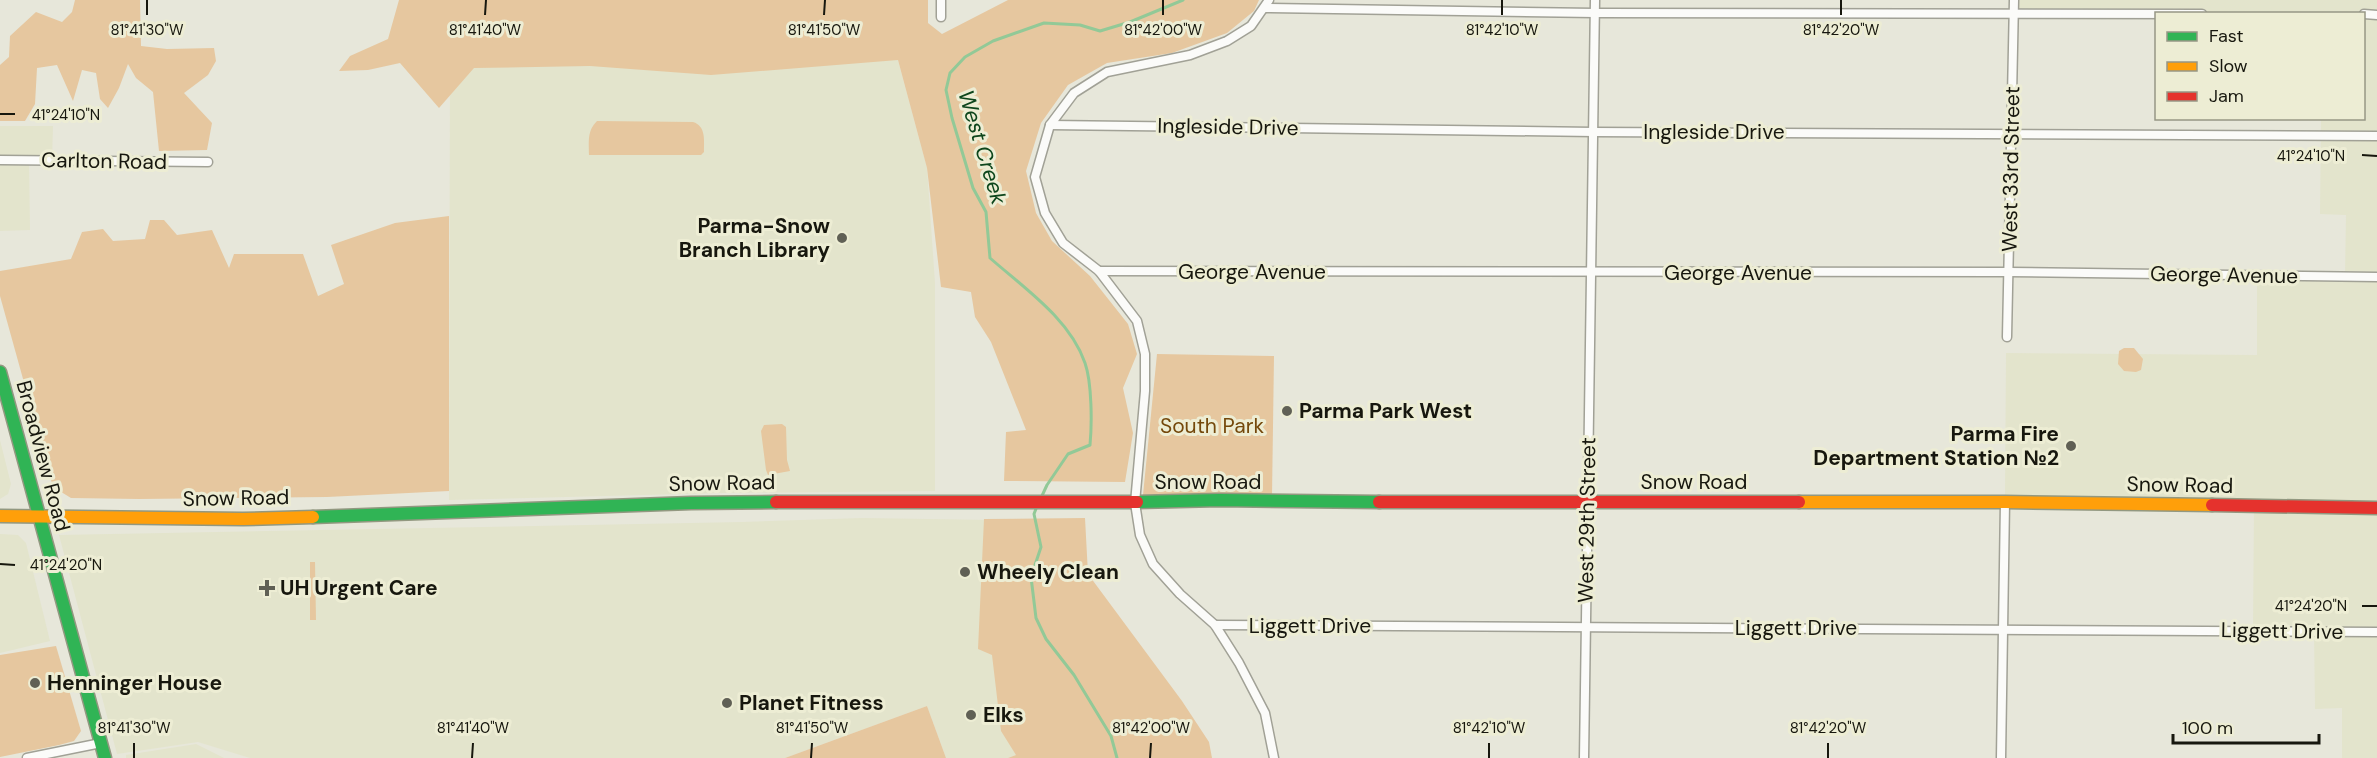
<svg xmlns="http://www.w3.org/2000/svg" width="2377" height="758" font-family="'DM Sans',sans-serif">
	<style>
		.built { fill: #e3e4cc }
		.green { fill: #e6c79f }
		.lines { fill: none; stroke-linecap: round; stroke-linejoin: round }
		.stream { stroke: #92c997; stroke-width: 3 }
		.street-casing { stroke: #a1a196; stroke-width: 11 }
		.fast-casing { stroke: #929880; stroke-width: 15 }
		.slow-casing { stroke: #929880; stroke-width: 15 }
		.jam-casing { stroke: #929880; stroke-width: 15 }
		.street { stroke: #fbfbf9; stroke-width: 8 }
		.fast { stroke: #30b455; stroke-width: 12 }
		.slow { stroke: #ff9f0a; stroke-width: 12 }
		.jam { stroke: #e5322d; stroke-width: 12 }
		.ticks { fill: none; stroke: #17170e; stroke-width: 2 }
		.poi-dot { fill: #606055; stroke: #ededd4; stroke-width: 2 }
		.labels { text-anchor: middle; stroke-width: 6; stroke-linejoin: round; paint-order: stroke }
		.street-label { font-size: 21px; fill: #17170e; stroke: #ededd4 }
		.poi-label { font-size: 21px; font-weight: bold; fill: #17170e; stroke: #ededd4; text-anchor: start }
		.park-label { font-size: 21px; fill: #74480b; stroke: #ededd4 }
		.water-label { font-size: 22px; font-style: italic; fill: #0d461c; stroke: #ededd4 }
		.ticks-label { font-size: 15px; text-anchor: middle; fill: #17170e; stroke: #ededd4; stroke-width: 6; stroke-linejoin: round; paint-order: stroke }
	</style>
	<rect width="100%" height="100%" fill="#e7e7da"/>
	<g class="built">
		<polygon points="2014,0 2377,0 2377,758 2342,758 2342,708 2315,709 2314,631 2253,631 2254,506 2005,502 2005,493 2006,353 2257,355 2257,275 2345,276 2346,215 2320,214 2321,119 2364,118 2364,14 2013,12"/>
		<polygon points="898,60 927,168 935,283 935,491 723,493 449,500 450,64"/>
		<polygon points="0,126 53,126 52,161 29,160 30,230 0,231"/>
		<polygon points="0,440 11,484 8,494 0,499"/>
		<polygon points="862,518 995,520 1016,755 1008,758 946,758 927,706 785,758 250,758 198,742 117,754 59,535 742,522"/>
		<polygon points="0,534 18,535 26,543 50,641 0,653"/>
		<polygon points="196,744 224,758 126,758 126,755"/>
	</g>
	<g class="green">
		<polygon points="75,0 140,0 141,46 167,49 214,48 216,61 208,75 184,93 212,123 207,150 159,151 153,92 136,78 128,64 119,88 108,108 100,99 96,73 82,70 73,101 57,65 37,68 35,104 25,121 0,121 0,65 9,57 10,36 36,12 62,22 72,12"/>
		<polygon points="399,0 928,0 928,23 942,34 1008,0 1259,0 1254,11 1227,33 1172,53 1107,63 1068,85 1041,123 1026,171 1036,213 1052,241 1090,276 1128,324 1137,354 1123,388 1133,433 1125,482 1004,481 1006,432 1026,430 991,342 975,317 971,292 941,287 927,168 898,60 711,75 590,66 474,68 439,108 400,63 368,70 339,71 350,56 388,39"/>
		<path d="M597,121L693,122C706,126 704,140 704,152L701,155H589C589,141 587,131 597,121Z"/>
		<polygon points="449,216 449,491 327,497 139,499 71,498 53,487 0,296 0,271 71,259 82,232 103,229 113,241 145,239 150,220 164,220 177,235 212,230 229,268 234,254 303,254 318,296 344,284 331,245 395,223"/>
		<polygon points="2124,348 2134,348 2143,359 2141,370 2136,372 2124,371 2118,364 2119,351"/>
		<polygon points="1157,354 1274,356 1272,496 1143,495"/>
		<polygon points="782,424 786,427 787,460 790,471 768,475 766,470 761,431 764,425"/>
		<polygon points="1085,518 1088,574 1182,701 1209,742 1212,758 1008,758 1016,755 1001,731 992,655 978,649 984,519"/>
		<polygon points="310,562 315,562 316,620 310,620"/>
		<polygon points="56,646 81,731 74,741 59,745 0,757 0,655"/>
		<polygon points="927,706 946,758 785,758"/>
	</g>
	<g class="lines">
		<g class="stream">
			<path d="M1041,498L1047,485L1068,454L1090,445C1092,424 1092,383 1085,363C1070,319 1024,288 990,258L986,212L973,188L952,118L946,90L950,73L965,57L993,41L1044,23L1080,25L1100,31L1130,22L1183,0"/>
			<polyline points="1037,506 1034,514 1041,547 1031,577 1036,618 1046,639 1074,675 1111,736 1117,758"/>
		</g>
		<g class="street-casing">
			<g id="street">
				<polyline points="941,0 941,17"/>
				<polyline points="1269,0 1251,26 1227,41 1190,55 1107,72 1074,93 1050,125 1035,177 1045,213 1063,243 1099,271 1137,321 1145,354 1145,391 1135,503 1140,535 1153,564 1180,594 1215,625 1239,663 1265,713 1274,758"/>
				<polyline points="1265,8 1595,13 2202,14"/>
				<polyline points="2364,14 2377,15"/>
				<polyline points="1050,125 1594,132 2377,136"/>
				<polyline points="0,160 208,162"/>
				<polyline points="1099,271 2009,272 2377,277"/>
				<polyline points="2007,337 2014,0"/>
				<polyline points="1215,625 2377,632"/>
				<polyline points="27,758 101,743"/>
				<polyline points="1584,758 1595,0"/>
				<polyline points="2001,758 2005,502"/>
			</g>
		</g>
		<g class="fast-casing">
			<g id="fast">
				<polyline points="0,372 105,758"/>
				<polyline points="1137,502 1220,500 1379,502"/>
				<polyline points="313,517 691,503 776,502"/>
			</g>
		</g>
		<g class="slow-casing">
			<g id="slow">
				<polyline points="1799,502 2005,502 2212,505"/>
				<polyline points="0,516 243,519 313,517"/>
			</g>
		</g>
		<g class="jam-casing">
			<g id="jam">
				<polyline points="776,502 1137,502"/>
				<polyline points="1379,502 1799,502"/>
				<polyline points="2212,505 2377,508"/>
			</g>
		</g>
		<use href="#street" class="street"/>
		<use href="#fast" class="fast"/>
		<use href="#slow" class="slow"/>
		<use href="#jam" class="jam"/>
	</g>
	<path class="ticks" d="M147,15V0M485,15L486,0M824,15L825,0M1163,15V0M1502,15V0M1841,15V0M0,114H15M2362,155L2377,156M0,564L15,565M2362,606H2377M134,758V743M472,758L473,743M811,758L812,743M1150,758L1151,743M1489,758V743M1828,758V743"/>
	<g class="poi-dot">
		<circle cx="842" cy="238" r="6"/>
		<circle cx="1287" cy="411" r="6"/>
		<circle cx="2071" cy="446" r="6"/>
		<circle cx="965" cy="572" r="6"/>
		<path d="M264 579h6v6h6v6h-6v6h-6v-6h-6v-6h6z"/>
		<circle cx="35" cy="683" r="6"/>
		<circle cx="727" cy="703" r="6"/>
		<circle cx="971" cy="715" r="6"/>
	</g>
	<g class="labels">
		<g class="street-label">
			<text transform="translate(1228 127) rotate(1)" y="7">Ingleside Drive</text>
			<text x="1714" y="139">Ingleside Drive</text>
			<text transform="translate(104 161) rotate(1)" y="7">Carlton Road</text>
			<text transform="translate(2011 169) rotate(-89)" y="7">West 33rd Street</text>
			<text x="1252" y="279">George Avenue</text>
			<text x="1738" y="280">George Avenue</text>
			<text transform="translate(2224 275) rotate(1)" y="7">George Avenue</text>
			<text transform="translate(43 456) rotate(75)" y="7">Broadview Road</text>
			<text x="1208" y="489">Snow Road</text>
			<text x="1694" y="489">Snow Road</text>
			<text transform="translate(722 483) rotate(-1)" y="7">Snow Road</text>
			<text transform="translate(2180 485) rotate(1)" y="7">Snow Road</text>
			<text transform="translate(236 498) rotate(-1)" y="7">Snow Road</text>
			<text transform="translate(1587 520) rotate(-89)" y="7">West 29th Street</text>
			<text x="1310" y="633">Liggett Drive</text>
			<text x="1796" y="635">Liggett Drive</text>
			<text transform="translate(2282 631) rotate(1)" y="7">Liggett Drive</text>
		</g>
		<g class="poi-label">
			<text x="830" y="233" text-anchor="end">Parma-Snow<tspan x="830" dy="24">Branch Library</tspan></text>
			<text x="1299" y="418">Parma Park West</text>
			<text x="2059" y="441" text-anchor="end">Parma Fire<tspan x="2059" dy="24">Department Station №2</tspan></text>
			<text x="977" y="579">Wheely Clean</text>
			<text x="280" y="595">UH Urgent Care</text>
			<text x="47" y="690">Henninger House</text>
			<text x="739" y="710">Planet Fitness</text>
			<text x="983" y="722">Elks</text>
		</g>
		<g class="park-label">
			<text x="1212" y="433">South Park</text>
		</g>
		<g class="water-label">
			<text transform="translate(983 147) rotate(73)" y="8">West Creek</text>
		</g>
	</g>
	<g class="ticks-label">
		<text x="147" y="35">81°41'30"W</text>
		<text x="485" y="35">81°41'40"W</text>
		<text x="824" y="35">81°41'50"W</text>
		<text x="1163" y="35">81°42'00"W</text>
		<text x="1502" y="35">81°42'10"W</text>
		<text x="1841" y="35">81°42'20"W</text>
		<text x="66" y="120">41°24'10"N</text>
		<text x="2311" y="161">41°24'10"N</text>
		<text x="66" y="570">41°24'20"N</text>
		<text x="2311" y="611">41°24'20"N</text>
		<text x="134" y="733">81°41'30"W</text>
		<text x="473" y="733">81°41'40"W</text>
		<text x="812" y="733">81°41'50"W</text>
		<text x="1151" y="733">81°42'00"W</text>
		<text x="1489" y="733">81°42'10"W</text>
		<text x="1828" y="733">81°42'20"W</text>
	</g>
	<rect x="2155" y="12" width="210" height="108" fill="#ededd4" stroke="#979785" stroke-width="1.5"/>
	<rect x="2167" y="32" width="30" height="9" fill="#30b455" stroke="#979785" stroke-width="1.5"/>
	<text x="2209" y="42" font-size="18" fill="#17170e">Fast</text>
	<rect x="2167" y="62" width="30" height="9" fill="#ff9f0a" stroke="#979785" stroke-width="1.5"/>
	<text x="2209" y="72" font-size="18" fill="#17170e">Slow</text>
	<rect x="2167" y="92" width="30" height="9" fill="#e5322d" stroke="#979785" stroke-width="1.5"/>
	<text x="2209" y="102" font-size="18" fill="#17170e">Jam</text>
	<path d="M2173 734v9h146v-9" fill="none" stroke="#17170e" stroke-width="3"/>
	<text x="2182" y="734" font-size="18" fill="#17170e" stroke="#ededd4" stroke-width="4.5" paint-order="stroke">100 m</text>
</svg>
